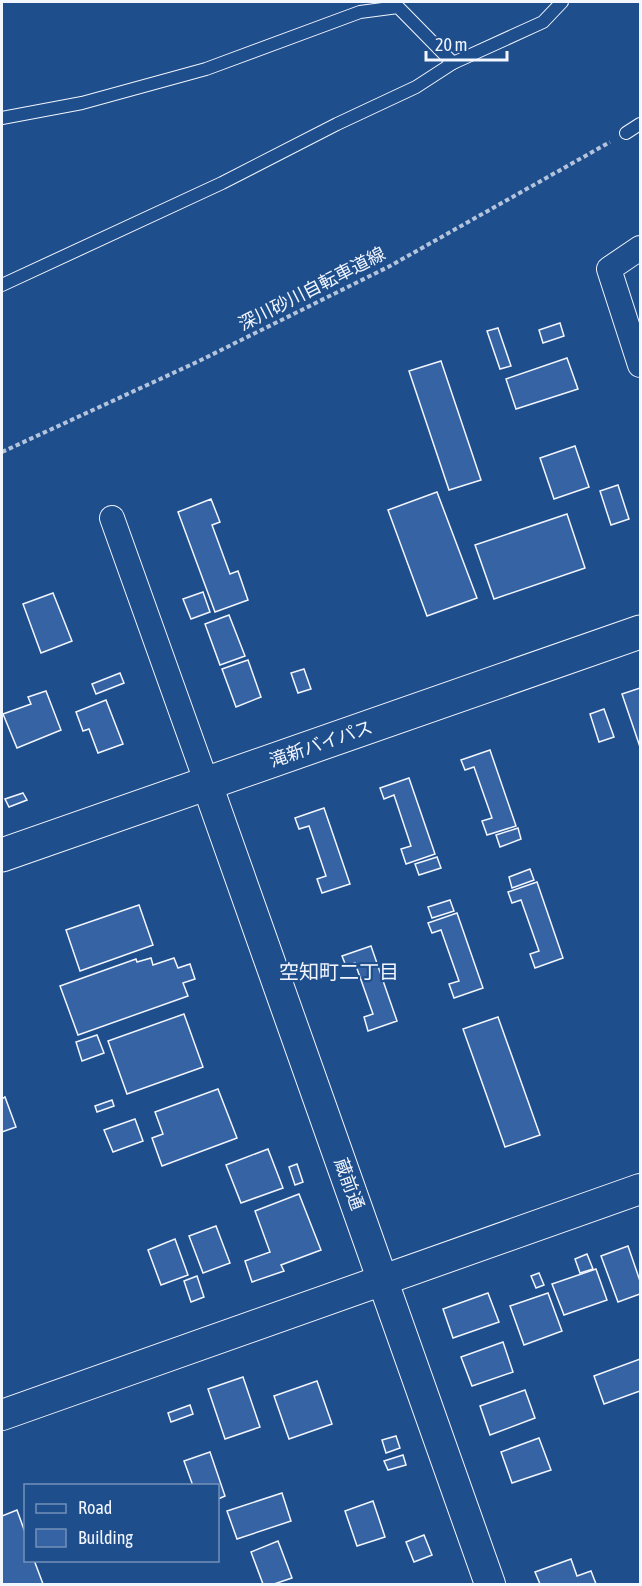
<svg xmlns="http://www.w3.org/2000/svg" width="642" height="1586" font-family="'Asap Condensed','Noto Sans JP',sans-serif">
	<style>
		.building { fill: #3563a3; stroke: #f2f6ff; stroke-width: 1.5 }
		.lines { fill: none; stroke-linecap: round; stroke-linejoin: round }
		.service-casing { stroke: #f2f6ff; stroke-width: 14 }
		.minor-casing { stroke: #f2f6ff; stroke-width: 26 }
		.tertiary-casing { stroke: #f2f6ff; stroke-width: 32 }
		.trunk-casing { stroke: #f2f6ff; stroke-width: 35 }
		.path { stroke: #b3c4dc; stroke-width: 4; stroke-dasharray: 4.5 3; stroke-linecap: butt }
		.service { stroke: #1f4e8c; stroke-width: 12 }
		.minor { stroke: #1f4e8c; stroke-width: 24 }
		.tertiary { stroke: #1f4e8c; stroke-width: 30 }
		.trunk { stroke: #1f4e8c; stroke-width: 33 }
		.labels { text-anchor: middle; stroke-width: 4.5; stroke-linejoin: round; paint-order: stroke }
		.street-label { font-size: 18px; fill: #f2f6ff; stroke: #1f4e8c }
		.neighbourhood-label { font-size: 20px; fill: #f2f6ff; stroke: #1f4e8c }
	</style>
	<rect width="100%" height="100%" fill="#1f4e8c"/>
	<g class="building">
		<polygon points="560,323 564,336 543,343 539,330"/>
		<polygon points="498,328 511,366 500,369 487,331"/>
		<polygon points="567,358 578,389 516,409 506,379"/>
		<polygon points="441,361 481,480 449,490 409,371"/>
		<polygon points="575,446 589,487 554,499 540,458"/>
		<polygon points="618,485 629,519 611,525 600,491"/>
		<polygon points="437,492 477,598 427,616 388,510"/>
		<polygon points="211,499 220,522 212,525 230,574 238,571 248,600 215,612 178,512"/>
		<polygon points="567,514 585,568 494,599 475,545"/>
		<polygon points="203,592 210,612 191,619 183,599"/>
		<polygon points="53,593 72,641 41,653 23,604"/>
		<polygon points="229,615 245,656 220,665 205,624"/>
		<polygon points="248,660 261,697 236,707 222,669"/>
		<polygon points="304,669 311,689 298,693 291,673"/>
		<polygon points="120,673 124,683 96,694 92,684"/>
		<polygon points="640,688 640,747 622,694"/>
		<polygon points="46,691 61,730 17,748 3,714 31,704 28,697"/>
		<polygon points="106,700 123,744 98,753 89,729 83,731 76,712"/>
		<polygon points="604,709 614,737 599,742 590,714"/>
		<polygon points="490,750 516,826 487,835 482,821 492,818 474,767 465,770 461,760"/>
		<polygon points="409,778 435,854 406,864 401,849 411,846 394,795 384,799 380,788"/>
		<polygon points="23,793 27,800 9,807 5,799"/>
		<polygon points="324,808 350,884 322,893 317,879 326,876 309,826 299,829 295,818"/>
		<polygon points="518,828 521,839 500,847 496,835"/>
		<polygon points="437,857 441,868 419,875 415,864"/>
		<polygon points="530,869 534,880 512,888 509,877"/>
		<polygon points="537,882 563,958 535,968 530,954 539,951 521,900 512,903 508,892"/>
		<polygon points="450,900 454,911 432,918 428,907"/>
		<polygon points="139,905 153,945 80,971 66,930"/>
		<polygon points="457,913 483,988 454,998 449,984 459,981 441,930 432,933 428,923"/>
		<polygon points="371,946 397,1021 368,1031 364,1017 373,1014 355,963 346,966 342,956"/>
		<polygon points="151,958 153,965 174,958 178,968 190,964 195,979 183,983 188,996 78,1035 60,986 136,959 137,962"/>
		<polygon points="184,1014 203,1067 127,1094 108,1041"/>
		<polygon points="498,1017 540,1135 505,1147 463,1029"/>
		<polygon points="97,1035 104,1053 82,1061 76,1042"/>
		<polygon points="218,1089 237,1138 162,1166 152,1138 163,1134 155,1112"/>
		<polygon points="5,1097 16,1127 2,1132 2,1099"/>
		<polygon points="112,1100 114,1106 97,1112 95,1106"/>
		<polygon points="135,1119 143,1141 113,1152 104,1130"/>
		<polygon points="268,1149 283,1188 241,1203 226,1165"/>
		<polygon points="297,1164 303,1182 295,1185 289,1167"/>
		<polygon points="299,1194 321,1250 281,1265 284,1271 252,1282 245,1261 270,1252 255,1211"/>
		<polygon points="216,1226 230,1263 203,1273 189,1236"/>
		<polygon points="175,1239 188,1275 161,1285 148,1250"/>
		<polygon points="628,1246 640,1281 640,1294 618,1302 601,1256"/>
		<polygon points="587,1254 593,1269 580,1273 575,1259"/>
		<polygon points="596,1269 607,1300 564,1315 552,1284"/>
		<polygon points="539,1273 544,1285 536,1288 531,1276"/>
		<polygon points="197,1276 204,1297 191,1302 184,1281"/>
		<polygon points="488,1293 499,1322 453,1338 443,1309"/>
		<polygon points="548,1293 562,1331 524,1345 510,1306"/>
		<polygon points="503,1342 513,1372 472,1386 461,1357"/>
		<polygon points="640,1359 640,1391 604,1404 594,1376"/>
		<polygon points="243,1377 260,1427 225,1439 208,1389"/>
		<polygon points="317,1381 332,1424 289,1439 274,1396"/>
		<polygon points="525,1390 535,1418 490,1435 480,1406"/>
		<polygon points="190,1405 193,1414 171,1422 168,1413"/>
		<polygon points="396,1436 400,1448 386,1453 382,1440"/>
		<polygon points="539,1438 551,1470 512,1483 501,1452"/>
		<polygon points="210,1452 225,1496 218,1499 218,1486 193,1486 184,1461"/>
		<polygon points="403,1455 406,1465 388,1470 384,1461"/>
		<polygon points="282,1493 291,1521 237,1539 227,1511"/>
		<polygon points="373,1501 385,1537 357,1546 345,1511"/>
		<polygon points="17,1510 26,1535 26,1560 34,1560 43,1584 2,1584 2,1516"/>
		<polygon points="424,1535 432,1555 414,1562 406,1542"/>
		<polygon points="278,1541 292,1578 274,1584 263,1584 251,1552"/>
		<polygon points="571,1559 577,1576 591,1571 596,1584 540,1584 535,1572"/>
	</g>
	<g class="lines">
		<g class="service-casing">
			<g id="service">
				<polyline points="2,118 82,103 206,69 360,12 398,7 453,63"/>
				<polyline points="626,133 640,124"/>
				<polyline points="2,285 222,183 337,124 416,87 453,63 543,22 562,2"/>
			</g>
		</g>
		<g class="minor-casing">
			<g id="minor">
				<polyline points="640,248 609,269 640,365"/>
				<polyline points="112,518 207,784"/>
			</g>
		</g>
		<g class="tertiary-casing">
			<g id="tertiary">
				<polyline points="207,784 490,1584"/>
				<polyline points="2,1415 640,1189"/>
			</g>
		</g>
		<g class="trunk-casing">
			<polyline id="trunk" points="2,855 640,632"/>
		</g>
		<polyline class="path" points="2,452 197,362 390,266 610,142"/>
		<use href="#service" class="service"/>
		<use href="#minor" class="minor"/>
		<use href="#tertiary" class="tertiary"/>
		<use href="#trunk" class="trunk"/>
	</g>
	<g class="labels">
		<g class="street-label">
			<text transform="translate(312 289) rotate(-27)" y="6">深川砂川自転車道線</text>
			<text transform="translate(321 744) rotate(-19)" y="6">滝新バイパス</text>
			<text transform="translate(349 1184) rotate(70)" y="6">蔵前通</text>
		</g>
		<g class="neighbourhood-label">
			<text x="339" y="979">空知町二丁目</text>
		</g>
	</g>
	<rect width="642" height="1586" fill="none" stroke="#f2f6ff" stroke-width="6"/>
	<rect x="24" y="1484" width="195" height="78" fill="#1f4e8c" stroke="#7391ba" stroke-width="1.5"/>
	<rect x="36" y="1504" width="30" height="9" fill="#1f4e8c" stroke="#7391ba" stroke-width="1.5"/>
	<text x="78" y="1514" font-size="18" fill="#f2f6ff">Road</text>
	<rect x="36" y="1529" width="30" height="18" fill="#3563a3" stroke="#7391ba" stroke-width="1.5"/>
	<text x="78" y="1544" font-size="18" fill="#f2f6ff">Building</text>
	<path d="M426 51v9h81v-9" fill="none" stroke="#f2f6ff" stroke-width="3"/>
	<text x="435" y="51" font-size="18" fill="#f2f6ff" stroke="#1f4e8c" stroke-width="4.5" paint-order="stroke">20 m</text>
</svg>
